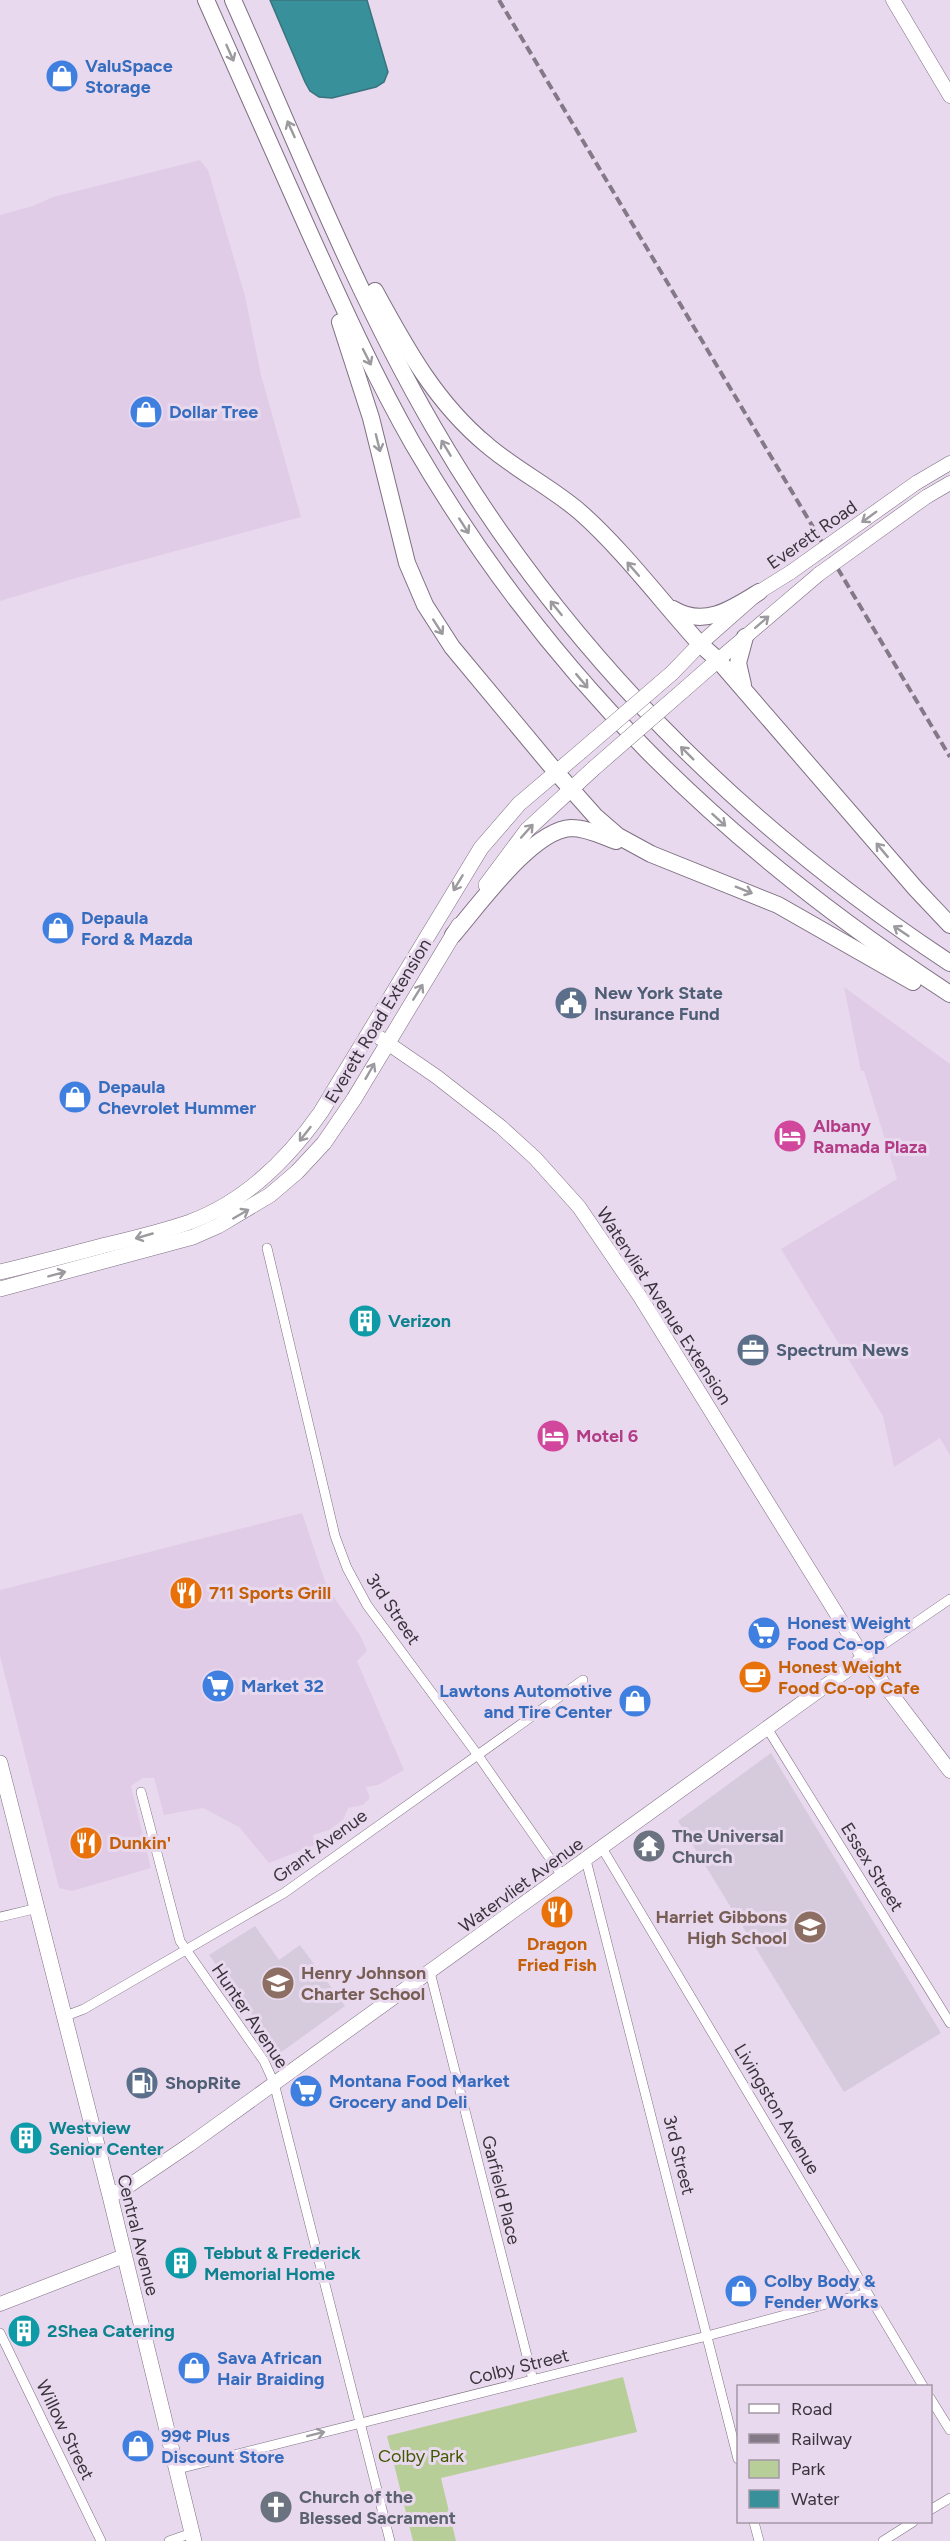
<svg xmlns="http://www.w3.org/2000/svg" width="950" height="2541" font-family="Figtree,sans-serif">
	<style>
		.built { fill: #e1cce7 }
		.education { fill: #d6cadd }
		.green { fill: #b8ce98 }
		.water { fill: #38909b; stroke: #39747e; stroke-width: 1.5 }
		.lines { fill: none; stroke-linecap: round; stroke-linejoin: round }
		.street-casing { stroke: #7e7082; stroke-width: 10 }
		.secondary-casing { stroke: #7e7082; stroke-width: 15 }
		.primary-casing { stroke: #7e7082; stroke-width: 16 }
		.highway-casing { stroke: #7e7082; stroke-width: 18 }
		.street { stroke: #fff; stroke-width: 9 }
		.secondary { stroke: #fff; stroke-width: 14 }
		.primary { stroke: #fff; stroke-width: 15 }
		.highway { stroke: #fff; stroke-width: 16 }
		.rail { stroke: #847a87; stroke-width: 4; stroke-dasharray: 9 4.5; stroke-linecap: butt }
		.secondary-bridge-casing { stroke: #7e7082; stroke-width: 15; stroke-linecap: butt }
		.primary-bridge-casing { stroke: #7e7082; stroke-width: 16; stroke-linecap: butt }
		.secondary-bridge { stroke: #fff; stroke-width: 14 }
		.primary-bridge { stroke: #fff; stroke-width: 15 }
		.oneway { stroke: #9c9a9e }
		.labels { text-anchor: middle; stroke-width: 6; stroke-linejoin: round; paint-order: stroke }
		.shop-label { font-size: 18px; font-weight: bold; fill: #366cbe; stroke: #e9d9ee; text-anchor: start }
		.street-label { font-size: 18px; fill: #3a343c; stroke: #e9d9ee }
		.service-label { font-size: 18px; font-weight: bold; fill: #4e5e75; stroke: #e9d9ee; text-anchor: start }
		.hotel-label { font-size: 18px; font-weight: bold; fill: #b23c85; stroke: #e9d9ee; text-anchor: start }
		.culture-label { font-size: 18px; font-weight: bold; fill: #0d838f; stroke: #e9d9ee; text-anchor: start }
		.food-label { font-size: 18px; font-weight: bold; fill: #c56008; stroke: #e9d9ee; text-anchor: start }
		.worship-label { font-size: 18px; font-weight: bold; fill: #5b616d; stroke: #e9d9ee; text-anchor: start }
		.education-label { font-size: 18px; font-weight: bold; fill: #785e54; stroke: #e9d9ee; text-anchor: end }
		.park-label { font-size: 18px; fill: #405800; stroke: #e9d9ee }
	</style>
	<rect width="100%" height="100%" fill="#e9d9ee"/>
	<g class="built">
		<polygon points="200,160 208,170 245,296 261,375 301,517 76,578 0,601 0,215 33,206 53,197"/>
		<polygon points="844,987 950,1064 950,1455 940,1438 894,1467 883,1416 781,1249 897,1179 864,1071 861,1071"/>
		<polygon points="302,1513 327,1587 360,1635 367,1651 357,1661 404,1770 378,1785 366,1787 370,1798 363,1805 348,1808 343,1820 329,1830 313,1835 315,1845 269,1863 239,1827 203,1808 164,1815 154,1778 143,1778 131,1786 151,1868 72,1891 59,1888 0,1656 0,1590"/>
	</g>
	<g class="education">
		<polygon points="771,1753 941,2033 844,2092 678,1821"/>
		<polygon points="255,1926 279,1960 300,1945 345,2006 280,2053 209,1955"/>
	</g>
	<polygon class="green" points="623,2377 637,2432 441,2478 456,2541 413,2541 387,2436"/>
	<polygon class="water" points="270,0 367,0 388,72 384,82 376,87 332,98 319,97 310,91 305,82"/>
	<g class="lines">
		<g class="street-casing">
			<g id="street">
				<polyline points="267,1248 335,1536 347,1568 367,1605 477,1754 563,1877"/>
				<polyline points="864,1658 950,1599"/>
				<polyline points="767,1728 950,2023"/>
				<polyline points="141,1792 180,1941 264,2061 274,2083 390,2541"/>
				<polyline points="602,1848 923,2386"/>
				<polyline points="586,1860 738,2459"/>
				<polyline points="0,1917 38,1908"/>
				<polyline points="430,1972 533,2380"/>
				<polyline points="63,2017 84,2009 284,1893 583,1680"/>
				<polyline points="0,2333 101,2541"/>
				<polyline points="930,2398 950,2430"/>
				<polyline points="178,2469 707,2336 867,2293"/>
				<polyline points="930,2510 950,2498"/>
				<polyline points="754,2522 759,2541"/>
				<polyline points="169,2541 192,2533"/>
				<polyline points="883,2541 913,2522"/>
			</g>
		</g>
		<g class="secondary-casing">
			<g id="secondary">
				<polyline points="893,0 950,96"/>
				<polyline points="916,483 950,463"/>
				<polyline points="926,497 950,483"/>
				<polyline points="700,644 759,592 791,572"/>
				<polyline points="718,660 819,574"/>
				<polyline points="370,1031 437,1077 501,1127 535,1158 579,1207 639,1295 864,1658 950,1771"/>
				<polyline points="110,2196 130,2185 189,2145 864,1658"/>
				<polyline points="0,2304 124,2256"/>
			</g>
		</g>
		<g class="primary-casing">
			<g id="primary">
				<polyline points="672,673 700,644"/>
				<polyline points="686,688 718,660"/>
				<polyline points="486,885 527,830 593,769"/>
				<path d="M0,1272C34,1264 68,1255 102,1246C131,1239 161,1232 190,1222C244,1202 288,1159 321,1112L481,848L519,804L579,753"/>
				<polyline points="0,1289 193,1237 218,1226 270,1195 297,1172 324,1143 354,1099 459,925"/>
				<polyline points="0,1763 110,2196 194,2541"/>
			</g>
		</g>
		<g class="highway-casing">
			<g id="highway">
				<path d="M206,0C240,76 273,151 307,227C340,300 373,374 413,444C549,678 725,847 950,994"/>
				<path d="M233,0C297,144 355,292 434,428C561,647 740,825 950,963"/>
				<path d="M375,291C406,348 436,403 487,445C516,470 551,487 580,512C623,550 661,601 700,644L718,660L916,889L950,925"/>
				<polyline points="340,322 371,418 407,563 425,605 452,647 556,772 595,816 618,836 651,854 778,905 913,982"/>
				<path d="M673,609C704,628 732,609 759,592"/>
				<polyline points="743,685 738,663 745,637"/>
				<path d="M453,935C479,905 532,830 571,828C587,828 602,836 616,841"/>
			</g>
		</g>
		<use href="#street" class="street"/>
		<use href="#secondary" class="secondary"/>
		<use href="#primary" class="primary"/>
		<use href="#highway" class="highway"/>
		<polyline class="rail" points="499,0 950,757"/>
		<g class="secondary-bridge-casing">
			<g id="secondary-bridge">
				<polyline points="791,572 916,483"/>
				<polyline points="819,574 926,497"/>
			</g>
		</g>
		<g class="primary-bridge-casing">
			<g id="primary-bridge">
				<polyline points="579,753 672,673"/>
				<polyline points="593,769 686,688"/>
			</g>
		</g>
		<use href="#secondary-bridge" class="secondary-bridge"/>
		<use href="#primary-bridge" class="primary-bridge"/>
	</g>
	<defs><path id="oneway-shaft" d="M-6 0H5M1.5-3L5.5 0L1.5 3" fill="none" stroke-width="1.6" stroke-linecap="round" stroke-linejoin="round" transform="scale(1.5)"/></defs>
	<g class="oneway">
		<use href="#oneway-shaft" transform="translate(230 53) rotate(66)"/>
		<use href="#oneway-shaft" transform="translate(291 129) rotate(-114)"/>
		<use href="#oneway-shaft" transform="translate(367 357) rotate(63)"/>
		<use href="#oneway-shaft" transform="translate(378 443) rotate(76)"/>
		<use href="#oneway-shaft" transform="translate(446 448) rotate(-121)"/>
		<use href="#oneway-shaft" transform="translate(869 517) rotate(144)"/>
		<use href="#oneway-shaft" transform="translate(464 526) rotate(57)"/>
		<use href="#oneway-shaft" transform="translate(633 569) rotate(-131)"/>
		<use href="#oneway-shaft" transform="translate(556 608) rotate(-129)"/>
		<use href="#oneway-shaft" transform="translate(762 622) rotate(-41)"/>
		<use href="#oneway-shaft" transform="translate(438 627) rotate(57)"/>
		<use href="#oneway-shaft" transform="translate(582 681) rotate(50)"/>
		<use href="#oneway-shaft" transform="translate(687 753) rotate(-135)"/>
		<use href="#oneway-shaft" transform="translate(719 820) rotate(42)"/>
		<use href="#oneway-shaft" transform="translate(527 831) rotate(-48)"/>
		<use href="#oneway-shaft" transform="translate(882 850) rotate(-130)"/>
		<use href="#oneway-shaft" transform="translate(458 883) rotate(121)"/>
		<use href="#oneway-shaft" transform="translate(744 890) rotate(22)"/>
		<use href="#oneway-shaft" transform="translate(901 931) rotate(-146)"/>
		<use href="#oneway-shaft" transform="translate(418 992) rotate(-58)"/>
		<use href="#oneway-shaft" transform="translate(370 1071) rotate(-60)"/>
		<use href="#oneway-shaft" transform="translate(305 1134) rotate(128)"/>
		<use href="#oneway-shaft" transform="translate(241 1214) rotate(-30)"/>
		<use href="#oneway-shaft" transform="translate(144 1236) rotate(164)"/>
		<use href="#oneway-shaft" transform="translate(57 1274) rotate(-15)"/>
		<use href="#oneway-shaft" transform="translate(316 2434) rotate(-14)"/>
	</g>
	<defs>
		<g id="shop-disc" transform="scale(1.725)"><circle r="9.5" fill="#3f7fe0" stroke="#e9d9ee"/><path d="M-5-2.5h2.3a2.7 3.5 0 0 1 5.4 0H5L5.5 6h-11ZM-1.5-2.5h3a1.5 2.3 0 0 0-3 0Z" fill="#fff"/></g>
		<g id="civic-disc" transform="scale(1.725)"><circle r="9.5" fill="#5c6f8a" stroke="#e9d9ee"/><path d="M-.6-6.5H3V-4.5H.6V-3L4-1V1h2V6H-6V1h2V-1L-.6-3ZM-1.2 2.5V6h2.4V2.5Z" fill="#fff"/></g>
		<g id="hotel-disc" transform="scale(1.725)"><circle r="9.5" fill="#d1479c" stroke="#e9d9ee"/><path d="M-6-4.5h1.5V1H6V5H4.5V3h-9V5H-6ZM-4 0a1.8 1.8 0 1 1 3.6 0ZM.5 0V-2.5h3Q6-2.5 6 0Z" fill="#fff"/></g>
		<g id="building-disc" transform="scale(1.725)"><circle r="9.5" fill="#0f9aa8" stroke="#e9d9ee"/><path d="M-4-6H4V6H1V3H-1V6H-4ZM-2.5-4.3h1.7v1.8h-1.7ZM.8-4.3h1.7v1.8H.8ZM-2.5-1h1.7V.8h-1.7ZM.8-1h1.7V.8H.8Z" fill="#fff"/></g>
		<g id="office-disc" transform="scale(1.725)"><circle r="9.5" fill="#5c6f8a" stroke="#e9d9ee"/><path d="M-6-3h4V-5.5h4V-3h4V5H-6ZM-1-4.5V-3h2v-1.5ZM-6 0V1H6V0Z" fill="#fff"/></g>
		<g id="restaurant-disc" transform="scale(1.725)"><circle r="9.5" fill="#e8710a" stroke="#e9d9ee"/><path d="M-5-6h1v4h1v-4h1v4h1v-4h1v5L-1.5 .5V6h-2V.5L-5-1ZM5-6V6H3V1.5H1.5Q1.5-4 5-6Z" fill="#fff"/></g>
		<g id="supermarket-disc" transform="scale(1.725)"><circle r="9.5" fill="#3f7fe0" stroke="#e9d9ee"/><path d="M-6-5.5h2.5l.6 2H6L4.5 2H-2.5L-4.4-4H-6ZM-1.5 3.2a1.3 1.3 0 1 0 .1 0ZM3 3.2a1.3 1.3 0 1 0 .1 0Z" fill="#fff"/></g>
		<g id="cafe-disc" transform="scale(1.725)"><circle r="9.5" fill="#e8710a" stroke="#e9d9ee"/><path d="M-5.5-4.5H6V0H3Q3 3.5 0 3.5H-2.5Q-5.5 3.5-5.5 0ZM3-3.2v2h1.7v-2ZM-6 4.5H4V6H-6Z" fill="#fff"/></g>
		<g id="temple-disc" transform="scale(1.725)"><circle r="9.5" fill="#6b7280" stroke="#e9d9ee"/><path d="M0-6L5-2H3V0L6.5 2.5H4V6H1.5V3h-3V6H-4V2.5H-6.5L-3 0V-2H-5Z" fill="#fff"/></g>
		<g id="school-disc" transform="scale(1.725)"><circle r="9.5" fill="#8d6e63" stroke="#e9d9ee"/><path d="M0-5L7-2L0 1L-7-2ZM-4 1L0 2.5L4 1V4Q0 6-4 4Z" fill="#fff"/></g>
		<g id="fuel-disc" transform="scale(1.725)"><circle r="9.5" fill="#5c6f8a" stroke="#e9d9ee"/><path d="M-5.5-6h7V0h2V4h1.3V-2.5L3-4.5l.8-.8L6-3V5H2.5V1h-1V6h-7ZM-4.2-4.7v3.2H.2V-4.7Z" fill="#fff"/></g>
		<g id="church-disc" transform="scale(1.725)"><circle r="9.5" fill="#6b7280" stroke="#e9d9ee"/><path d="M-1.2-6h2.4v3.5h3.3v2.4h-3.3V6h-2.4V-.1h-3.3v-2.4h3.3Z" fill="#fff"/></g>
	</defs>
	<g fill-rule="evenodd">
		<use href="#shop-disc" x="62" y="76"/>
		<use href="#shop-disc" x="146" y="412"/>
		<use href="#shop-disc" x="58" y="928"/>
		<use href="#civic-disc" x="571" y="1003"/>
		<use href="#shop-disc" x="75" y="1097"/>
		<use href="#hotel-disc" x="790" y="1136"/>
		<use href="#building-disc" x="365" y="1321"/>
		<use href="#office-disc" x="753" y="1350"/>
		<use href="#hotel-disc" x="553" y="1436"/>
		<use href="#restaurant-disc" x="186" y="1593"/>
		<use href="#supermarket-disc" x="764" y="1633"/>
		<use href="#cafe-disc" x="755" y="1677"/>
		<use href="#supermarket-disc" x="218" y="1686"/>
		<use href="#shop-disc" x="635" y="1701"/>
		<use href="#restaurant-disc" x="86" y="1843"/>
		<use href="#temple-disc" x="649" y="1846"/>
		<use href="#restaurant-disc" x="557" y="1912"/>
		<use href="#school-disc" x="810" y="1927"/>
		<use href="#school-disc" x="278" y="1983"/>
		<use href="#fuel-disc" x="142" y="2083"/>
		<use href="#supermarket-disc" x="306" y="2091"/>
		<use href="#building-disc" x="26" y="2138"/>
		<use href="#building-disc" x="181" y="2263"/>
		<use href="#shop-disc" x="741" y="2291"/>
		<use href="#building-disc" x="24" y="2331"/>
		<use href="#shop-disc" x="194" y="2368"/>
		<use href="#shop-disc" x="138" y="2446"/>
		<use href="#church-disc" x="276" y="2507"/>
	</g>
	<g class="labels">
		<g class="shop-label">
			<text x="85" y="72">ValuSpace<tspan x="85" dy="21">Storage</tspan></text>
			<text x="169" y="418">Dollar Tree</text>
			<text x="81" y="924">Depaula<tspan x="81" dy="21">Ford &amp; Mazda</tspan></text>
			<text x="98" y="1093">Depaula<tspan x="98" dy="21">Chevrolet Hummer</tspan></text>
			<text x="787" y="1629">Honest Weight<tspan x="787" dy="21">Food Co-op</tspan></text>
			<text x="241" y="1692">Market 32</text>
			<text x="612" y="1697" text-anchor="end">Lawtons Automotive<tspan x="612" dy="21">and Tire Center</tspan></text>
			<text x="329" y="2087">Montana Food Market<tspan x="329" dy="21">Grocery and Deli</tspan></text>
			<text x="764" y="2287">Colby Body &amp;<tspan x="764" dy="21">Fender Works</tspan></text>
			<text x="217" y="2364">Sava African<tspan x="217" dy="21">Hair Braiding</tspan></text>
			<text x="161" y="2442">99¢ Plus<tspan x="161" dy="21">Discount Store</tspan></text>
		</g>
		<g class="street-label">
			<text transform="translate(812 535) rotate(-35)" y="6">Everett Road</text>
			<text transform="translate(378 1021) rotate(-59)" y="6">Everett Road Extension</text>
			<text transform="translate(664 1306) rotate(57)" y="6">Watervliet Avenue Extension</text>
			<text transform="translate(393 1609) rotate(56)" y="6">3rd Street</text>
			<text transform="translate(320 1846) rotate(-36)" y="6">Grant Avenue</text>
			<text transform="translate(872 1867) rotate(58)" y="6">Essex Street</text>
			<text transform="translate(521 1885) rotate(-36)" y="6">Watervliet Avenue</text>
			<text transform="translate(250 2016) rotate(56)" y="6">Hunter Avenue</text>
			<text transform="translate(777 2109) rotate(59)" y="6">Livingston Avenue</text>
			<text transform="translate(679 2155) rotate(76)" y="6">3rd Street</text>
			<text transform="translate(501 2190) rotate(76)" y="6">Garfield Place</text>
			<text transform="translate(138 2235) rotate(76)" y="6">Central Avenue</text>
			<text transform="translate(519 2367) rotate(-14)" y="6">Colby Street</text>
			<text transform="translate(65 2430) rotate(64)" y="6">Willow Street</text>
		</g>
		<g class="service-label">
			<text x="594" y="999">New York State<tspan x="594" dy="21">Insurance Fund</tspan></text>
			<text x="776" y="1356">Spectrum News</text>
			<text x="165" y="2089">ShopRite</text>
		</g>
		<g class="hotel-label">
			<text x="813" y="1132">Albany<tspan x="813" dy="21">Ramada Plaza</tspan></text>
			<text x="576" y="1442">Motel 6</text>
		</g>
		<g class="culture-label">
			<text x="388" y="1327">Verizon</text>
			<text x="49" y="2134">Westview<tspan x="49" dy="21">Senior Center</tspan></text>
			<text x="204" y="2259">Tebbut &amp; Frederick<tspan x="204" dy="21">Memorial Home</tspan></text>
			<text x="47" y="2337">2Shea Catering</text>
		</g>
		<g class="food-label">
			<text x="209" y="1599">711 Sports Grill</text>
			<text x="778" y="1673">Honest Weight<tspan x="778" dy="21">Food Co-op Cafe</tspan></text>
			<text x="109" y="1849">Dunkin'</text>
			<text x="557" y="1950" text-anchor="middle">Dragon<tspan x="557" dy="21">Fried Fish</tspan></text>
		</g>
		<g class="worship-label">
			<text x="672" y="1842">The Universal<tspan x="672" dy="21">Church</tspan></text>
			<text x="299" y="2503">Church of the<tspan x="299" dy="21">Blessed Sacrament</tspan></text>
		</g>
		<g class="education-label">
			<text x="787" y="1923">Harriet Gibbons<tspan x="787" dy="21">High School</tspan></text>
			<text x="301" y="1979" text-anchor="start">Henry Johnson<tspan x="301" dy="21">Charter School</tspan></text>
		</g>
		<g class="park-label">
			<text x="421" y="2462">Colby Park</text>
		</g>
	</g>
	<rect x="737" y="2385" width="195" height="138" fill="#e9d9ee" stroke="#a397a7" stroke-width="1.5"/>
	<rect x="749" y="2404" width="30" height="9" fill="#ffffff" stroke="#a397a7" stroke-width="1.5"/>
	<text x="791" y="2415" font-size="18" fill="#3a343c">Road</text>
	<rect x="749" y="2434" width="30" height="9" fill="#847a87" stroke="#a397a7" stroke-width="1.5"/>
	<text x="791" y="2445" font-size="18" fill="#3a343c">Railway</text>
	<rect x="749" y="2460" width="30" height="18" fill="#b8ce98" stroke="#a397a7" stroke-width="1.5"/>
	<text x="791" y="2475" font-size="18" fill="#3a343c">Park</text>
	<rect x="749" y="2490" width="30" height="18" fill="#38909b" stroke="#a397a7" stroke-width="1.5"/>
	<text x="791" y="2505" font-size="18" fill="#3a343c">Water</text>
</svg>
